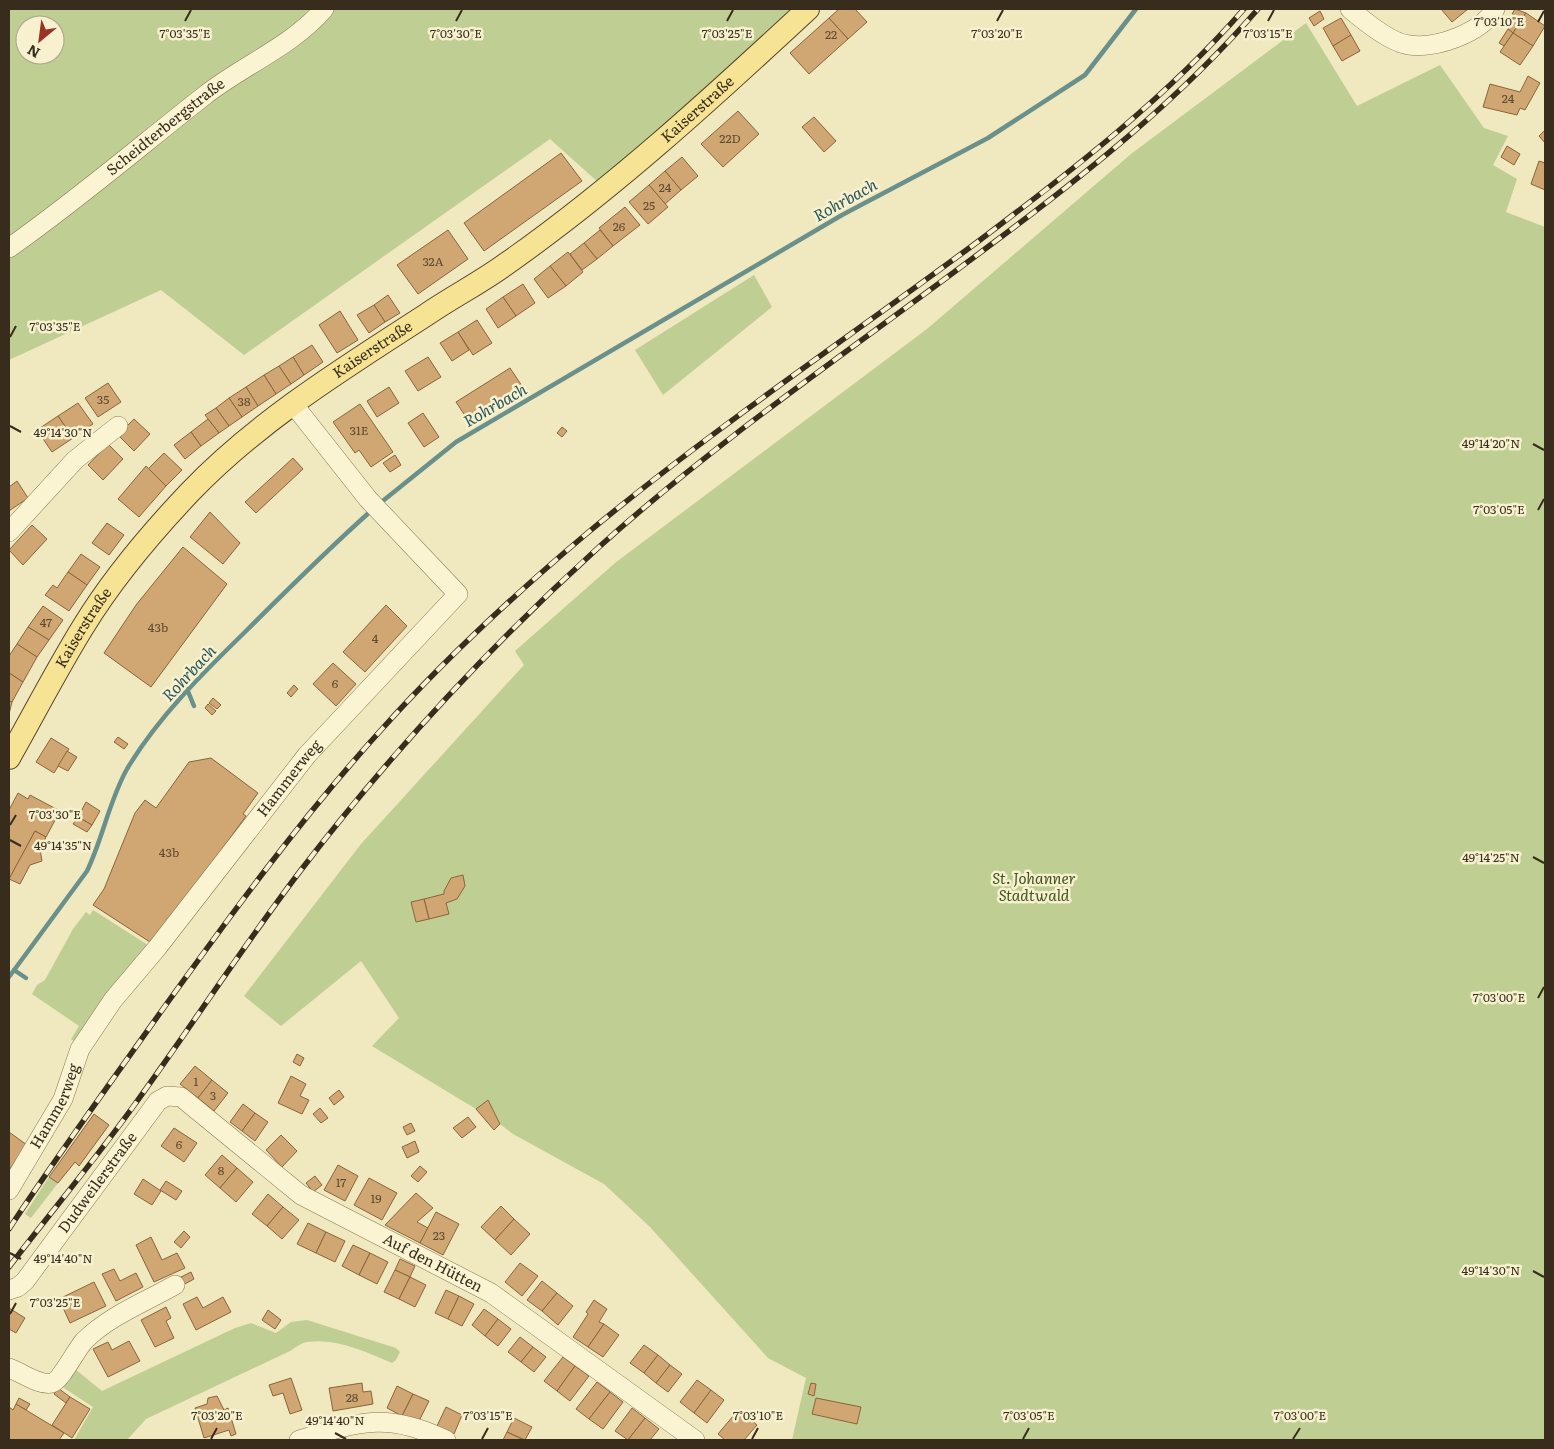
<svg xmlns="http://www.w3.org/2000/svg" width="1554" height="1449" font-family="Literata,serif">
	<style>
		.green { fill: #bfce93; fill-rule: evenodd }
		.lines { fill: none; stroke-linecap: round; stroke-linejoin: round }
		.stream { stroke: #69908b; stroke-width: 4.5 }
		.building { fill: #d0a673; stroke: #89653b }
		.minor-casing { stroke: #897856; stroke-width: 20 }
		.major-casing { stroke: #56452b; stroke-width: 24 }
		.minor { stroke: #faf4d2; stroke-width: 19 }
		.major { stroke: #f6e494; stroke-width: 22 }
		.rail-casing { stroke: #382d1c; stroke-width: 5.5 }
		.rail { stroke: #f7f1cf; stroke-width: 4; stroke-dasharray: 11; stroke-linecap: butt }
		.ticks { fill: none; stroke: #382d1c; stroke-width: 2 }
		.labels { text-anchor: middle; stroke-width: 5; stroke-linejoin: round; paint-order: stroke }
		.number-label { font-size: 12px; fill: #5e4b32 }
		.street-label { font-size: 15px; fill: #382d1c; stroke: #f7f1cf }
		.park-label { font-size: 15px; font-style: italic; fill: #415521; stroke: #f7f1cf }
		.water-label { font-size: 16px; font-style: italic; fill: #2a5559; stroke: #f7f1cf }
		.ticks-label { font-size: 12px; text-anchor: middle; fill: #382d1c; stroke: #f7f1cf; stroke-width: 5; stroke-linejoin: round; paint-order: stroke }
	</style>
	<rect width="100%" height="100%" fill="#f0e8bf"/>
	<g class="green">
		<path d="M9,9H790L774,27L599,183L550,139L244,355L161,290L9,360ZM25,25H55V55H25Z"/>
		<polygon points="1306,23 1357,106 1440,65 1484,128 1508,136 1493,165 1517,179 1506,212 1545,227 1545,1440 792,1440 806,1378 768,1358 650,1227 604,1184 513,1134 500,1124 488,1100 476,1109 372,1046 399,1018 361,961 281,1026 244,996 361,844 524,665 515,651 615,563 927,329 1131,154"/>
		<polygon points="754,275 772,307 663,395 635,350"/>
		<polygon points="93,910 151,947 75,1042 71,1039 79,1026 32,994 37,985 45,980 73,929 86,912 90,915"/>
		<polygon points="49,1177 58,1183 31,1218 25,1214"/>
		<path d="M307,1320L396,1348L400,1352L396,1360L392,1363C366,1352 336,1338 308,1342C302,1342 295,1348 290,1351L146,1419L127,1440H74L93,1407L61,1386L75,1369L102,1391L235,1328L251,1323L276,1333L291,1322Z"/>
	</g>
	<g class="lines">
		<g class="stream">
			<polyline points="379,504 456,442 842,215 988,138 1085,75 1136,9"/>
			<polyline points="187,689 194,706"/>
			<polyline points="14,970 26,978"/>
			<path d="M9,977L87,871C103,838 109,801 127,769C158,717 203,673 246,631C287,590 328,549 372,510"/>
		</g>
	</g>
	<g class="building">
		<polygon points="839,9 855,9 867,22 848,39 829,18"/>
		<polygon points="1441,9 1468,9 1452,22"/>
		<polygon points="1515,9 1526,13 1513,33 1508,29 1517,16 1512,14"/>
		<polygon points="1320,11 1324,19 1314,26 1309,18"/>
		<polygon points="1526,13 1545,26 1533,46 1513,33"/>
		<polygon points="829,18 848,39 809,74 790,53"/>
		<polygon points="1341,18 1351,35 1333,46 1323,28"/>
		<polygon points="1508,29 1513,33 1504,46 1499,43"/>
		<polygon points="1513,33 1533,46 1520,65 1500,52"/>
		<polygon points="1351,35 1360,51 1342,61 1333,46"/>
		<polygon points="1528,76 1540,83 1525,110 1520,108 1517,115 1483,107 1490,84 1520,92"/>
		<polygon points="738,111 759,134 723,167 701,144"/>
		<polygon points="814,117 836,141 824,152 802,127"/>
		<polygon points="1545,130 1545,143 1539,136"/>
		<polygon points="1507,146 1520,154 1514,165 1501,157"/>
		<polygon points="561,153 582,181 484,251 464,223"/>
		<polygon points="682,157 698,176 681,190 665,171"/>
		<polygon points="1539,161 1545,163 1545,190 1531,184"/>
		<polygon points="665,171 681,190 665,204 649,185"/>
		<polygon points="649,185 668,207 648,224 629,202"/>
		<polygon points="625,207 640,225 613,246 599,228"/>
		<polygon points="448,230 468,259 418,294 397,265"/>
		<polygon points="600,230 613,246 597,259 584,243"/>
		<polygon points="584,243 597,259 582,270 570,254"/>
		<polygon points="568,252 583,272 566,286 550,266"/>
		<polygon points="550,266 566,286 548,298 534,279"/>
		<polygon points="523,284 535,303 516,316 503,297"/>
		<polygon points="388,295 400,313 385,322 374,305"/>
		<polygon points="503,297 516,316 498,328 486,309"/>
		<polygon points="374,305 385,322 369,333 357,315"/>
		<polygon points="340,311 358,340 337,353 319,325"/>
		<polygon points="477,320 492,343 473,355 458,332"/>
		<polygon points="458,332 469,350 452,361 440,343"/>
		<polygon points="312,345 323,362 304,375 293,357"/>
		<polygon points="293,357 304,375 291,384 279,366"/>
		<polygon points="428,357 441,377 418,391 405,371"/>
		<polygon points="279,366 291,384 276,394 264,375"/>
		<polygon points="510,368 524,389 470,423 456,402"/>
		<polygon points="264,375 276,394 258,406 246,387"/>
		<polygon points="108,383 121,402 98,417 85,398"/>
		<polygon points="246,387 258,406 242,417 229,398"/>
		<polygon points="389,387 399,403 377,417 367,401"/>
		<polygon points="229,398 242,417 229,426 216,408"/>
		<polygon points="78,403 93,424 73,438 58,416"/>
		<polygon points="360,404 393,452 371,467 359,450 355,453 333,422"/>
		<polygon points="216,408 229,426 219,433 205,415"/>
		<polygon points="423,413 439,437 424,447 408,423"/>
		<polygon points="58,416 73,438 52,452 37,430"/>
		<polygon points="134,419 150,434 134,451 118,435"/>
		<polygon points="208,419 219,433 201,446 191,432"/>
		<polygon points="562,427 567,431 562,437 557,433"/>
		<polygon points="191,432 201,446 185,459 174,445"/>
		<polygon points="108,444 123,459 103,480 88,465"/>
		<polygon points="164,453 182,470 166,486 148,469"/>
		<polygon points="395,455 401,465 390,472 383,463"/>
		<polygon points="293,458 303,469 256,513 245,502"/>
		<polygon points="146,466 166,486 139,517 118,499"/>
		<polygon points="17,481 28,498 9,511 9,487"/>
		<polygon points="210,512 240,543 223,564 190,537"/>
		<polygon points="107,523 124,535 109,555 92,543"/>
		<polygon points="32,525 47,539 23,565 9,550"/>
		<polygon points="183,547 227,584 151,687 104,653 136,605"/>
		<polygon points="81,554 100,567 87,585 68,572"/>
		<polygon points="68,572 87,585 69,611 45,595 53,585 57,588"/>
		<polygon points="386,605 407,626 365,672 343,652"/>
		<polygon points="43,606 63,620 49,640 28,627"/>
		<polygon points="28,627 49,640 37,657 17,644"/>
		<polygon points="17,644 37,657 23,682 9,673 9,656"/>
		<polygon points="333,663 356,684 336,706 313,684"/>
		<polygon points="9,673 23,682 12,702 9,701"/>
		<polygon points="294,685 298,689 291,697 287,693"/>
		<polygon points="213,698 221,705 217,709 209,703"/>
		<polygon points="9,701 12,702 9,714"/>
		<polygon points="208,704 216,711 212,715 205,708"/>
		<polygon points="118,737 128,744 124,749 114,742"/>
		<polygon points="51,738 69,749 54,773 36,762"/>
		<polygon points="67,751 77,757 68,771 58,766"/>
		<polygon points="211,758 258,793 243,814 246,816 153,944 93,905 104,889 135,813 145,800 156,808 189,762"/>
		<polygon points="18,793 28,799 30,795 60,811 46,837 35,831 9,880 9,810"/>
		<polygon points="86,802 100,811 92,825 78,817"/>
		<polygon points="78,817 92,825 87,832 73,824"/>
		<polygon points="35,831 46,837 40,849 42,861 30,865 20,884 9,879"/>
		<polygon points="463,875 465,886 457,899 446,903 449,914 429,919 424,899 444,894 444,891 451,878"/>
		<polygon points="424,899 429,919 416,922 411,902"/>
		<polygon points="297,1054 304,1058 300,1066 293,1062"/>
		<polygon points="195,1066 212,1080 198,1098 180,1084"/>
		<polygon points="291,1076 306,1084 300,1096 309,1100 302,1114 278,1103"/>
		<polygon points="212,1080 228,1093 214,1111 198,1098"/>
		<polygon points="339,1090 344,1097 334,1105 329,1098"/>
		<polygon points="488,1100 500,1124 494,1130 476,1109"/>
		<polygon points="243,1104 255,1113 242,1131 230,1122"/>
		<polygon points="320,1108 328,1118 321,1123 313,1114"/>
		<polygon points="255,1113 268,1122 255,1141 242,1131"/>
		<polygon points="94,1114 109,1125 79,1166 75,1162 58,1183 49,1177"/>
		<polygon points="468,1117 476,1127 462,1138 453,1128"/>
		<polygon points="411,1123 415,1131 407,1135 403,1127"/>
		<polygon points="174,1128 197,1143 184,1162 161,1146"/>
		<polygon points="9,1132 27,1145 9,1170"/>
		<polygon points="281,1135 297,1151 282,1167 266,1150"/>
		<polygon points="415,1141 419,1152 407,1158 402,1147"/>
		<polygon points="222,1155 237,1168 220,1188 205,1175"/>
		<polygon points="338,1165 358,1176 345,1201 324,1190"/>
		<polygon points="420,1166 427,1172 418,1182 411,1176"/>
		<polygon points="237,1168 253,1182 236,1202 220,1188"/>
		<polygon points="315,1176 322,1185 313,1192 306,1183"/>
		<polygon points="369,1178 397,1193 382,1220 354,1205"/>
		<polygon points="143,1179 161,1191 152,1205 134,1194"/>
		<polygon points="166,1181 182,1191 176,1200 160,1190"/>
		<polygon points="416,1193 433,1208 417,1222 428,1228 420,1243 385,1225"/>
		<polygon points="268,1194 283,1207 267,1226 252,1214"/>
		<polygon points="501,1206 514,1219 495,1240 481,1227"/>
		<polygon points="283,1207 299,1220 282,1239 267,1226"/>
		<polygon points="436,1212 459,1224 443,1255 420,1243"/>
		<polygon points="514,1219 530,1234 511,1255 495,1240"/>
		<polygon points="308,1223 326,1232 316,1253 297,1244"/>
		<polygon points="184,1231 190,1237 181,1248 174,1242"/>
		<polygon points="326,1232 345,1241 335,1262 316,1253"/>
		<polygon points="151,1237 162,1260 177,1253 185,1268 154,1282 136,1245"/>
		<polygon points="353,1245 370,1253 359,1275 342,1266"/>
		<polygon points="370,1253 388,1262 377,1284 359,1275"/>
		<polygon points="400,1259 415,1266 410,1277 395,1270"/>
		<polygon points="520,1263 538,1276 522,1296 505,1282"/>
		<polygon points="114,1269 120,1281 136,1273 143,1287 116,1301 102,1274"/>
		<polygon points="395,1270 410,1277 399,1299 384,1292"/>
		<polygon points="191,1272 194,1279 181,1286 177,1279"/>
		<polygon points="410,1277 426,1285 415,1307 399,1299"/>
		<polygon points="542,1281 557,1293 542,1311 527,1300"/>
		<polygon points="94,1282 106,1306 70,1323 59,1299"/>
		<polygon points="446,1290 459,1296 448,1319 435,1313"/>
		<polygon points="557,1293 573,1306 558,1325 542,1311"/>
		<polygon points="459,1296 474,1304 462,1326 448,1319"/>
		<polygon points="197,1297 203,1308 223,1297 231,1312 196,1330 183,1304"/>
		<polygon points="594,1300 607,1309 599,1322 604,1324 588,1347 573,1337 588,1314 586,1312"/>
		<polygon points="166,1307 171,1318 166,1321 174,1338 155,1347 141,1320"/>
		<polygon points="9,1308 25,1318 16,1333 9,1329"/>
		<polygon points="484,1309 498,1319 485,1336 472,1325"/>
		<polygon points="268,1310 281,1320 275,1329 262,1320"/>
		<polygon points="498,1319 511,1329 498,1346 485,1336"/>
		<polygon points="604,1324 619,1335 603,1357 588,1347"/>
		<polygon points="520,1337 533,1347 521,1362 508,1352"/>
		<polygon points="129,1341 140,1361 108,1377 93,1349 108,1342 112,1350"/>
		<polygon points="644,1345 658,1355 644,1373 630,1363"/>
		<polygon points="533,1347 546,1357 534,1372 521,1362"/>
		<polygon points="658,1355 670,1365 656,1383 644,1373"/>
		<polygon points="563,1357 575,1366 557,1391 544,1381"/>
		<polygon points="670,1365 682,1374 668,1392 656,1383"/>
		<polygon points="575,1366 589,1376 570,1401 557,1391"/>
		<polygon points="291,1378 302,1410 290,1414 283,1393 273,1396 269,1385"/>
		<polygon points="697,1380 711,1390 694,1413 680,1402"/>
		<polygon points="597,1382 610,1392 589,1419 576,1409"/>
		<polygon points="362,1383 363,1392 371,1391 373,1404 333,1411 329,1388"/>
		<polygon points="811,1383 816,1384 814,1396 808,1394"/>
		<polygon points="397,1386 413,1394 402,1416 387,1408"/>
		<polygon points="58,1388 70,1397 66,1403 54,1394"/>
		<polygon points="711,1390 724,1400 707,1423 694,1413"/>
		<polygon points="610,1392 623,1402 603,1429 589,1419"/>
		<polygon points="413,1394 429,1401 418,1423 402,1416"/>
		<polygon points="217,1396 224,1410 228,1408 236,1434 231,1436 229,1430 204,1438 195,1408 207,1404 208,1398"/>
		<polygon points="70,1397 90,1409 72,1438 52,1425"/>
		<polygon points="19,1398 30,1404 26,1410 16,1404"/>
		<polygon points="816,1398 861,1407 857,1424 812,1414"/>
		<polygon points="16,1404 64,1433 59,1440 9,1440 9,1407 13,1410"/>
		<polygon points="446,1407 462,1415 454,1434 437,1426"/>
		<polygon points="632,1408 645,1418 628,1440 615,1431"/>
		<polygon points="739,1409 757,1425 744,1440 725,1440 718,1434"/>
		<polygon points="514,1418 532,1427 525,1440 507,1432"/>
		<polygon points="645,1418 659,1429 650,1440 628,1440"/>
		<polygon points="507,1432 524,1440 503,1440"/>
	</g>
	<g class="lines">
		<g class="minor-casing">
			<g id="minor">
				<path d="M1350,9C1364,21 1391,43 1409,45C1436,49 1481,33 1495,9"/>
				<path id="s1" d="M9,248C76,201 139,147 204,96C243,65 291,47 324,9"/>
				<polyline points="9,532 75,460 118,426"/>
				<path id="s2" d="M9,1190L63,1099L80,1049L113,1000L157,948L307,755L458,594L368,499L293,404"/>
				<path id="s3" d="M9,1290L18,1287L25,1281L158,1101L167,1096L181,1097L301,1195L491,1293L695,1440"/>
				<path d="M9,1368C21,1372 39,1386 52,1383C61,1380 76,1350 84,1341C109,1316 145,1302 175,1285"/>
				<path d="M299,1440C359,1422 386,1411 446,1440"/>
			</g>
		</g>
		<g class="major-casing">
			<g id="major">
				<path id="s4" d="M9,758C34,714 57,669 83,627C111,581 153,531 190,492C258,421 344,368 426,315C452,297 480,283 506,264C613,189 712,98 808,9"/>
			</g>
		</g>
		<use href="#minor" class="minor"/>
		<use href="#major" class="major"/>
		<g class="rail-casing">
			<g id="rail">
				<path d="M9,1229C57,1156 109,1085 160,1013C230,916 301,818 382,729C444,660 514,595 585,535C711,430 848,338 980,240C1074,169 1166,98 1244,9"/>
				<path d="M9,1267C50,1213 95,1160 135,1104C191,1027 243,946 301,870C390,754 490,646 599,547C721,437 858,345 989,246C1086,174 1179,100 1258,9"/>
			</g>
		</g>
		<use href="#rail" class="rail"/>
	</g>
	<path class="ticks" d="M185,21L191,10M456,21L462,10M727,21L733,10M997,21L1003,10M1268,21L1274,10M1538,22L1544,11M10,337L16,326M10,426L21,432M1533,444L1544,450M1538,510L1544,499M10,825L16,815M10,840L21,846M1533,857L1544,863M1538,998L1544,987M10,1253L21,1259M1533,1271L1544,1277M10,1314L16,1303M335,1433L346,1439M211,1439L217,1428M482,1439L488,1428M752,1439L758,1428M1023,1439L1029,1428M1293,1439L1300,1428"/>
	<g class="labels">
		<g class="number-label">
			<text x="831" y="39">22</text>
			<text x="1508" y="103">24</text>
			<text x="730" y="143">22D</text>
			<text x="665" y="192">24</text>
			<text x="649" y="210">25</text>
			<text x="619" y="231">26</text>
			<text x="433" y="266">32A</text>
			<text x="103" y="404">35</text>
			<text x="244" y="406">38</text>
			<text x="359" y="435">31E</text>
			<text x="46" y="627">47</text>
			<text x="158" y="632">43b</text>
			<text x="375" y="643">4</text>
			<text x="335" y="688">6</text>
			<text x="169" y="857">43b</text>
			<text x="196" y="1086">1</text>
			<text x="213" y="1100">3</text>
			<text x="179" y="1149">6</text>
			<text x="221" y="1175">8</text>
			<text x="341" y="1187">17</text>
			<text x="376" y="1203">19</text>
			<text x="439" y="1240">23</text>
			<text x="352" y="1402">28</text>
		</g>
		<g class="street-label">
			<text dy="5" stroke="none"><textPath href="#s4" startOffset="960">Kaiserstraße</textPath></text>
			<text dy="5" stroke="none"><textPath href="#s1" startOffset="198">Scheidterbergstraße</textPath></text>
			<text dy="5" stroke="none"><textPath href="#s4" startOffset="555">Kaiserstraße</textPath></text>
			<text dy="5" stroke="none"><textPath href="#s4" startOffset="150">Kaiserstraße</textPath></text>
			<text dy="5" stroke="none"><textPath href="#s2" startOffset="501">Hammerweg</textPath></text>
			<text dy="5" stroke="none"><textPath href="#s2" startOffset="96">Hammerweg</textPath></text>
			<text dy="5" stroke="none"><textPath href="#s3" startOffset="141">Dudweilerstraße</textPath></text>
			<text dy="5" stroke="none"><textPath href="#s3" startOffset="570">Auf den Hütten</textPath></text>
		</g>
		<g class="park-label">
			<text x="1034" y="884">St. Johanner<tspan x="1034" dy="17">Stadtwald</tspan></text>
		</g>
		<g class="water-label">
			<text transform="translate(845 200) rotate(-29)" y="6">Rohrbach</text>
			<text transform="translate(495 405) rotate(-30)" y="6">Rohrbach</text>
			<text transform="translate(189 673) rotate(-47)" y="6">Rohrbach</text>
		</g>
	</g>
	<g class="ticks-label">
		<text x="1499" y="26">7°03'10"E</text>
		<text x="185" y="38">7°03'35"E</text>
		<text x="456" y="38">7°03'30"E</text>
		<text x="727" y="38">7°03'25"E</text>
		<text x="997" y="38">7°03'20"E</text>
		<text x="1268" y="38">7°03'15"E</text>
		<text x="55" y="331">7°03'35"E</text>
		<text x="63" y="437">49°14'30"N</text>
		<text x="1491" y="448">49°14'20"N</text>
		<text x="1499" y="514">7°03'05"E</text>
		<text x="55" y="819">7°03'30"E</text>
		<text x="63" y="850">49°14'35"N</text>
		<text x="1491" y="862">49°14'25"N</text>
		<text x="1499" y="1002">7°03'00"E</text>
		<text x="63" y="1263">49°14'40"N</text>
		<text x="1491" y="1275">49°14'30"N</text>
		<text x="55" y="1307">7°03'25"E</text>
		<text x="217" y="1420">7°03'20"E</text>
		<text x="488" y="1420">7°03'15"E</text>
		<text x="758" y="1420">7°03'10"E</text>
		<text x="1029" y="1420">7°03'05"E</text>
		<text x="1300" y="1420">7°03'00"E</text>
		<text x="335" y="1425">49°14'40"N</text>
	</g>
	<rect width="1554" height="1449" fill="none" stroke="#382d1c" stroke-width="20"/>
	<g transform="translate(40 40) rotate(209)"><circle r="24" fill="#f7f1cf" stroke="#aba387"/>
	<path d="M0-4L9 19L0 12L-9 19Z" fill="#9b3324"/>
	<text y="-8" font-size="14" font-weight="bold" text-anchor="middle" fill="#382d1c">N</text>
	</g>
</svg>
